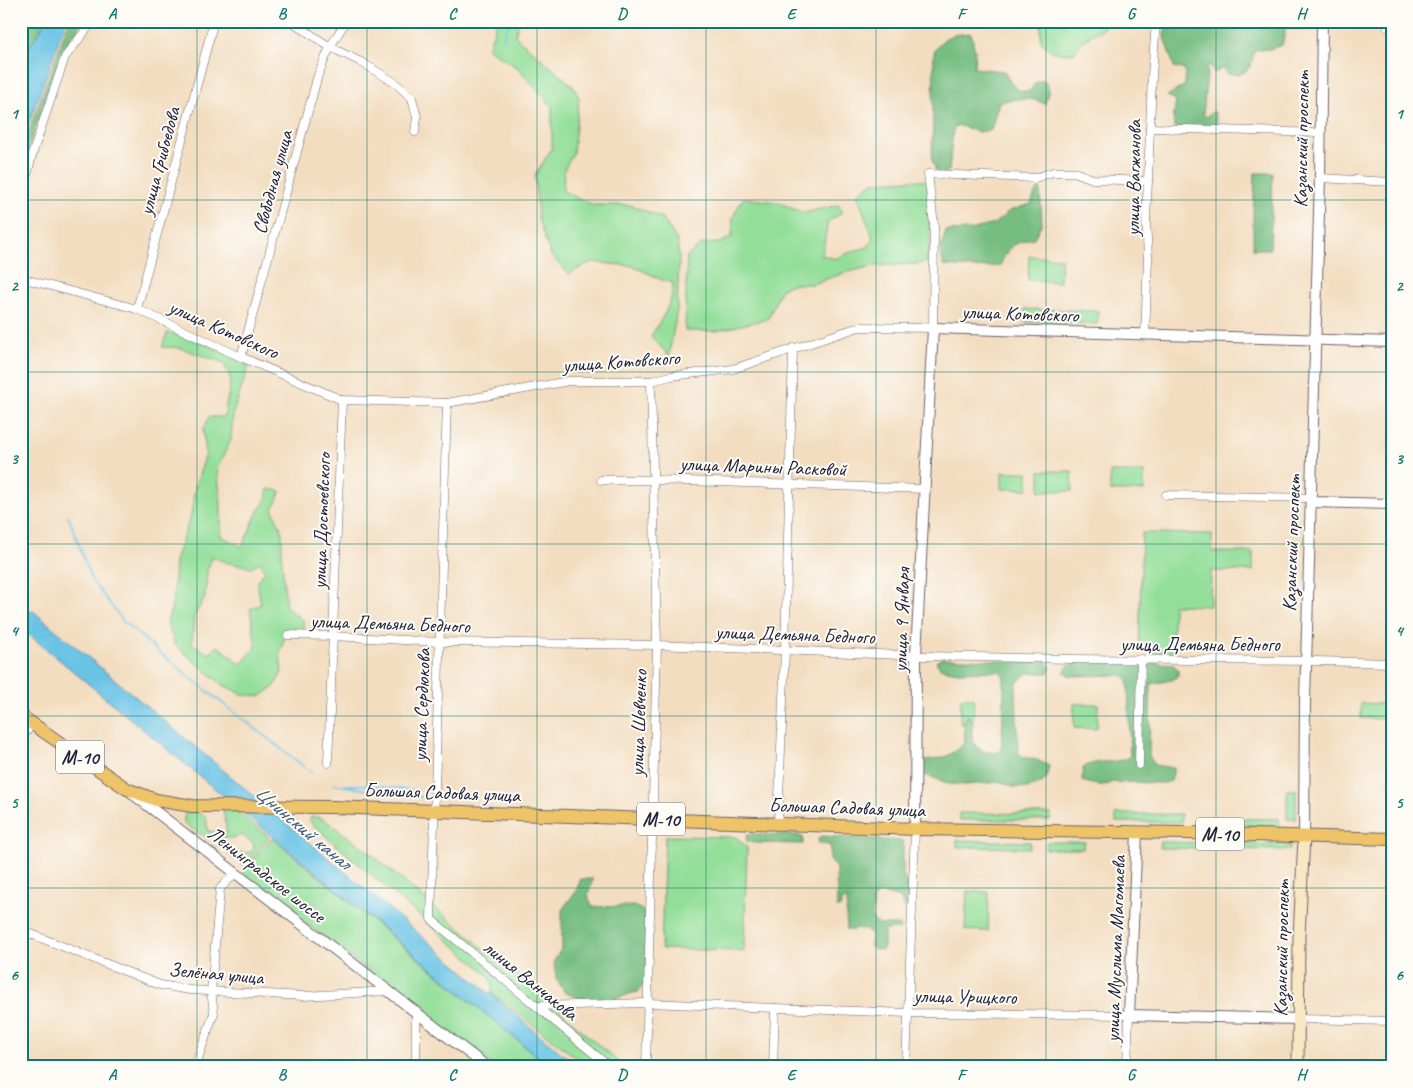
<svg xmlns="http://www.w3.org/2000/svg" width="1413" height="1088" font-family="Caveat,sans-serif">
	<style>
		.green { fill: #93de99; stroke: #5a806a; fill-rule: evenodd }
		.forest { fill: #76bd81; stroke: #4c705e }
		.water { fill: #67c3e5; stroke: #447290 }
		.lines { fill: none; stroke-linecap: round; stroke-linejoin: round }
		.stream { stroke: #67c3e5; stroke-width: 2 }
		.minor-casing { stroke: #6b636a; stroke-width: 9 }
		.tertiary-casing { stroke: #6b636a; stroke-width: 12 }
		.secondary-casing { stroke: #6b636a; stroke-width: 13 }
		.trunk-casing { stroke: #6b636a; stroke-width: 14 }
		.minor { stroke: #fff; stroke-width: 8 }
		.tertiary { stroke: #fff; stroke-width: 10 }
		.secondary { stroke: #f9e7c3; stroke-width: 11 }
		.trunk { stroke: #efc469; stroke-width: 12 }
		.grid { fill: none; stroke: #0f766e; stroke-width: 1; stroke-opacity: 0.55 }
		.labels { text-anchor: middle; stroke-width: 4; stroke-linejoin: round; paint-order: stroke }
		.shield { fill: #fdfcf7; stroke: #646373; stroke-width: 1 }
		.shield-label { font-size: 19px; font-weight: bold; fill: #22223b }
		.street-label { font-size: 20px; fill: #22223b; stroke: #fdfcf7 }
		.water-label { font-size: 21px; font-style: italic; fill: #3a5a76; stroke: #fdfcf7 }
		.neatline { fill: none; stroke: #0f766e; stroke-width: 2 }
		.grid-label { font-size: 16px; text-anchor: middle; font-weight: bold; fill: #0f766e }
	</style>
	<rect width="100%" height="100%" fill="#fdfcf7"/>
	<filter id="ink" filterUnits="userSpaceOnUse"><feTurbulence type="fractalNoise" baseFrequency=".02" numOctaves="2"/><feDisplacementMap in="SourceGraphic" scale="10" xChannelSelector="R" yChannelSelector="G"/><feConvolveMatrix kernelMatrix="1 2 1 2 8 2 1 2 1" color-interpolation-filters="sRGB"/></filter>
	<filter id="wash" filterUnits="userSpaceOnUse"><feTurbulence type="fractalNoise" baseFrequency=".0096" numOctaves="4" result="noise"/><feDisplacementMap in="SourceGraphic" scale="20" xChannelSelector="R" yChannelSelector="G"/><feGaussianBlur stdDeviation="1.12" result="paint"/><feColorMatrix in="noise" values="0 0 0 0 0 0 0 0 0 0 0 0 0 0 0 0 0 1.4 0 .05"/><feComposite in="paint" operator="in"/></filter>
	<g filter="url(#wash)">
		<rect width="100%" height="100%" fill="#f3ddc0"/>
		<g class="green">
			<path d="M497,21H519L515,36L574,87L579,98L573,153L564,170L563,191L593,205H631L662,218L677,240L679,258L677,310L669,356L651,336C661,320 674,301 673,283L662,280L633,266L591,262L569,274L551,256L538,219L535,175L552,148V106L517,67L488,49Z"/>
			<path d="M1041,21H1103L1104,28L1083,40L1074,53C1057,54 1054,54 1041,42Z"/>
			<polygon points="910,180 928,181 930,243 927,262 916,264 872,266 841,274 813,284 792,284 781,289 768,319 716,331 685,331 687,256 702,244 720,243 732,236 733,217 743,198 777,202 804,213 838,205 843,212 828,222 822,255 835,259 853,251 868,247 873,238 857,194 873,182"/>
			<polygon points="1029,256 1061,258 1060,282 1028,280"/>
			<polygon points="1025,309 1098,311 1097,324 1024,322"/>
			<path d="M167,333C196,336 223,353 249,366L233,413L231,440L217,469L221,502V536L242,547L258,511L266,500L268,489L281,491L273,510L282,531V562L286,607L303,620L304,632L286,633L280,653L282,672L275,686L261,696L244,695L223,685L175,645L167,622L173,603L175,561L191,515L195,487L206,454L203,430L209,417H224L231,380L224,363L180,348L162,347ZM212,557L229,563L251,567L260,562L265,571L257,581L261,604L250,609L256,647L241,664L218,646L208,654L192,643L194,616L205,598L207,571Z"/>
			<rect x="1040" y="471" width="32" height="20"/>
			<rect x="1002" y="472" width="26" height="17"/>
			<rect x="1110" y="472" width="34" height="19"/>
			<polygon points="1142,533 1212,534 1212,552 1253,552 1253,571 1211,571 1210,606 1173,605 1173,652 1139,652"/>
			<polygon points="961,698 974,698 973,724 960,724"/>
			<polygon points="1361,703 1385,704 1384,719 1361,718"/>
			<polygon points="1074,704 1098,704 1097,729 1074,728"/>
			<rect x="1287" y="790" width="9" height="29"/>
			<path d="M223,810L236,811L269,837L249,862L242,865L241,862L228,855V852L230,849C237,851 246,855 253,851L254,844L242,835L232,838L206,837L184,824C184,819 183,815 187,811L197,812L206,817L208,831L227,833Z"/>
			<polygon points="959,813 1051,814 1050,820 959,820"/>
			<rect x="1116" y="814" width="65" height="8"/>
			<path d="M312,817H319L326,821L364,848L483,948L551,1001L579,1028L624,1067H589L492,994C493,981 492,980 484,971L313,825L309,819Z"/>
			<polygon points="1214,818 1279,819 1279,826 1214,824"/>
			<polygon points="665,836 736,837 747,847 744,951 661,949"/>
			<polygon points="272,838 550,1067 495,1067 241,874"/>
			<polygon points="957,840 1030,842 1030,848 957,847"/>
			<polygon points="1047,842 1085,842 1083,849 1046,849"/>
			<polygon points="1160,842 1290,844 1290,850 1160,848"/>
			<polygon points="967,891 989,892 988,931 965,930"/>
		</g>
		<g class="forest">
			<polygon points="21,21 46,21 21,60"/>
			<polygon points="69,21 83,21 66,46 53,77 21,170 21,153"/>
			<path d="M1170,22H1195L1213,26L1221,23L1285,26V34L1282,45L1270,49L1254,50C1252,69 1246,77 1226,74L1224,68L1214,73L1210,65H1208L1203,114L1206,117L1214,111L1217,120L1216,129L1174,127C1172,118 1175,110 1176,100L1167,96L1185,85V70L1174,67L1164,37L1166,25Z"/>
			<path d="M971,33L975,51L974,68L1004,71C1011,83 1014,93 1030,91L1035,83L1044,80L1049,89L1045,104C1029,96 1016,99 999,102L991,130L978,132L958,125L953,130L949,171L944,173L936,171L932,160L934,52C944,34 952,35 971,33Z"/>
			<polygon points="1255,173 1273,173 1270,249 1253,249 1253,216"/>
			<path d="M1040,188L1042,223L1034,238C1014,242 1008,247 1000,266L974,268L943,266L941,248L946,231L971,230L994,224L1009,211L1031,204L1035,193Z"/>
			<path d="M942,658L1046,662L1051,667L1048,673H1027L1017,683L1016,690L1018,752L1023,757L1037,760L1049,766L1046,779L1041,784L1028,788L1013,787L1001,782L965,785L950,784L923,774L920,768V761C941,759 950,758 965,742L964,721L968,715L973,724C968,746 980,755 1001,752L1004,697V676L999,671L957,672L940,668L936,662Z"/>
			<path d="M1152,663L1172,664L1178,669V676L1172,680L1151,684L1149,755L1154,765L1174,768L1171,781L1164,783L1112,782C1103,788 1092,784 1082,781L1083,768C1096,758 1115,765 1130,757L1128,680L1123,675L1070,676L1064,672L1068,666L1075,664Z"/>
			<polygon points="748,834 794,835 803,837 803,844 754,843 747,841 746,837"/>
			<polygon points="821,836 903,841 903,873 908,890 907,906 903,908 901,898 881,893 874,896 872,920 880,925 900,925 900,929 885,930 884,934 884,948 882,950 874,949 871,947 871,934 865,929 857,928 853,930 847,930 846,915 847,900 841,900 841,907 837,908 836,868 830,860 830,845 819,844 818,839"/>
			<path d="M581,879H593L588,895L592,907L634,906L642,910L647,916L646,981L638,992C629,993 623,997 615,999C598,1005 581,998 565,993L556,978L554,961L562,948V910L576,891Z"/>
		</g>
		<g class="water">
			<polygon points="46,21 66,21 21,145 21,60"/>
			<polygon points="21,606 28,612 33,611 578,1067 550,1067 21,628 23,622 21,621"/>
		</g>
		<g class="lines">
			<g class="stream">
				<polyline points="503,40 509,21"/>
				<polyline points="68,515 92,581 124,622 160,653 217,699 311,772"/>
				<polyline points="334,784 384,793 422,797"/>
				<polyline points="341,785 367,785 418,791"/>
			</g>
		</g>
	</g>
	<g filter="url(#ink)">
		<g class="lines">
			<g class="minor-casing">
				<g id="minor">
					<polyline points="291,21 330,47 361,62 394,82 412,98 417,117 415,132"/>
					<polyline points="1266,21 1322,23"/>
					<polyline points="1388,27 1392,27"/>
					<polyline points="1150,128 1320,133"/>
					<polyline points="1320,178 1392,182"/>
					<polyline points="21,197 33,152 65,57 93,21"/>
					<polyline points="21,278 137,309 241,357 342,400 447,403 569,381 651,381 671,376 733,369 859,327 933,328 934,225 928,174 1035,178 1053,172 1074,172 1093,179 1148,181"/>
					<polyline points="137,309 214,21"/>
					<polyline points="1145,335 1148,258 1146,219 1148,181 1152,76 1156,21"/>
					<polyline points="241,357 318,75 330,47 346,21"/>
					<polyline points="447,403 431,919 610,1067"/>
					<polyline points="601,480 654,480 925,489"/>
					<polyline points="1166,495 1311,498"/>
					<polyline points="288,635 333,636 439,642 657,645 925,656 1072,659 1316,661 1392,663"/>
					<polyline points="21,738 33,724"/>
					<polyline points="328,763 342,400"/>
					<polyline points="1139,765 1141,659"/>
					<polyline points="778,823 785,650 793,348"/>
					<polyline points="21,930 160,985 190,990 304,996 388,991"/>
					<polyline points="538,1006 647,1003 908,1013 1129,1015 1127,1067"/>
					<polyline points="416,1013 416,1067"/>
					<polyline points="1298,1019 1392,1021"/>
					<polyline points="195,1067 214,1013 211,991 220,889 235,873"/>
					<polyline points="646,1067 657,645 651,381"/>
					<polyline points="773,1067 775,1008"/>
					<polyline points="906,1067 915,829"/>
				</g>
			</g>
			<g class="tertiary-casing">
				<g id="tertiary">
					<polyline points="1311,502 1392,504"/>
					<polyline points="133,794 487,1067"/>
					<polyline points="915,829 916,655 933,328 1392,342"/>
					<polyline points="1137,832 1129,1015 1298,1019"/>
					<polyline points="1304,837 1305,701 1320,178 1322,21"/>
				</g>
			</g>
			<g class="secondary-casing">
				<polyline id="secondary" points="1298,1067 1299,937 1304,837"/>
			</g>
			<g class="trunk-casing">
				<polyline id="trunk" points="21,716 127,789 156,800 192,806 332,807 915,829 1187,833 1392,839"/>
			</g>
			<use href="#minor" class="minor"/>
			<use href="#tertiary" class="tertiary"/>
			<use href="#secondary" class="secondary"/>
			<use href="#trunk" class="trunk"/>
		</g>
	</g>
	<path class="grid" d="M197,21V1067M367,21V1067M537,21V1067M706,21V1067M876,21V1067M1046,21V1067M1216,21V1067M21,200H1392M21,372H1392M21,544H1392M21,716H1392M21,888H1392"/>
	<g class="labels">
		<g class="shield">
			<rect x="56" y="740.5" width="48" height="33" rx="4"/>
			<rect x="637" y="802.5" width="48" height="33" rx="4"/>
			<rect x="1196" y="817.5" width="48" height="33" rx="4"/>
		</g>
		<g class="shield-label">
			<text x="80" y="764">М-10</text>
			<text x="661" y="826">М-10</text>
			<text x="1220" y="841">М-10</text>
		</g>
		<g class="street-label">
			<text transform="translate(1301 139) rotate(-89)" y="7">Казанский проспект</text>
			<text transform="translate(159 161) rotate(-75)" y="7">улица Грибоедова</text>
			<text transform="translate(1133 178) rotate(-89)" y="7">улица Вагжанова</text>
			<text transform="translate(272 182) rotate(-75)" y="7">Свободная улица</text>
			<text transform="translate(1020 313) rotate(2)" y="7">улица Котовского</text>
			<text transform="translate(224 329) rotate(24)" y="7">улица Котовского</text>
			<text transform="translate(621 361) rotate(-4)" y="7">улица Котовского</text>
			<text transform="translate(763 466) rotate(2)" y="7">улица Марины Расковой</text>
			<text transform="translate(321 521) rotate(-88)" y="7">улица Достоевского</text>
			<text transform="translate(1291 543) rotate(-88)" y="7">Казанский проспект</text>
			<text transform="translate(901 620) rotate(-88)" y="7">улица 9 Января</text>
			<text transform="translate(390 623) rotate(2)" y="7">улица Демьяна Бедного</text>
			<text transform="translate(795 634) rotate(2)" y="7">улица Демьяна Бедного</text>
			<text x="1200" y="651">улица Демьяна Бедного</text>
			<text transform="translate(421 705) rotate(-88)" y="7">улица Сердюкова</text>
			<text transform="translate(638 723) rotate(-88)" y="7">улица Шевченко</text>
			<text transform="translate(442 792) rotate(2)" y="7">Большая Садовая улица</text>
			<text transform="translate(847 807) rotate(2)" y="7">Большая Садовая улица</text>
			<text transform="translate(267 874) rotate(38)" y="7">Ленинградское шоссе</text>
			<text transform="translate(1281 948) rotate(-89)" y="7">Казанский проспект</text>
			<text transform="translate(1115 949) rotate(-88)" y="7">улица Муслима Магомаева</text>
			<text transform="translate(216 973) rotate(5)" y="7">Зелёная улица</text>
			<text transform="translate(531 980) rotate(39)" y="7">линия Ванчакова</text>
			<text transform="translate(965 996) rotate(1)" y="7">улица Урицкого</text>
		</g>
		<g class="water-label">
			<text transform="translate(303 827) rotate(40)" y="7">Цнинский канал</text>
		</g>
	</g>
	<rect width="1413" height="1088" fill="none" stroke="#fdfcf7" stroke-width="55"/>
	<rect x="28" y="28" width="1358" height="1032" class="neatline"/>
	<g class="grid-label">
		<text x="112" y="19">A</text>
		<text x="282" y="19">B</text>
		<text x="452" y="19">C</text>
		<text x="622" y="19">D</text>
		<text x="791" y="19">E</text>
		<text x="961" y="19">F</text>
		<text x="1131" y="19">G</text>
		<text x="1301" y="19">H</text>
		<text x="14" y="119">1</text>
		<text x="1399" y="119">1</text>
		<text x="14" y="291">2</text>
		<text x="1399" y="291">2</text>
		<text x="14" y="464">3</text>
		<text x="1399" y="464">3</text>
		<text x="14" y="636">4</text>
		<text x="1399" y="636">4</text>
		<text x="14" y="808">5</text>
		<text x="1399" y="808">5</text>
		<text x="14" y="980">6</text>
		<text x="1399" y="980">6</text>
		<text x="112" y="1080">A</text>
		<text x="282" y="1080">B</text>
		<text x="452" y="1080">C</text>
		<text x="622" y="1080">D</text>
		<text x="791" y="1080">E</text>
		<text x="961" y="1080">F</text>
		<text x="1131" y="1080">G</text>
		<text x="1301" y="1080">H</text>
	</g>
</svg>
